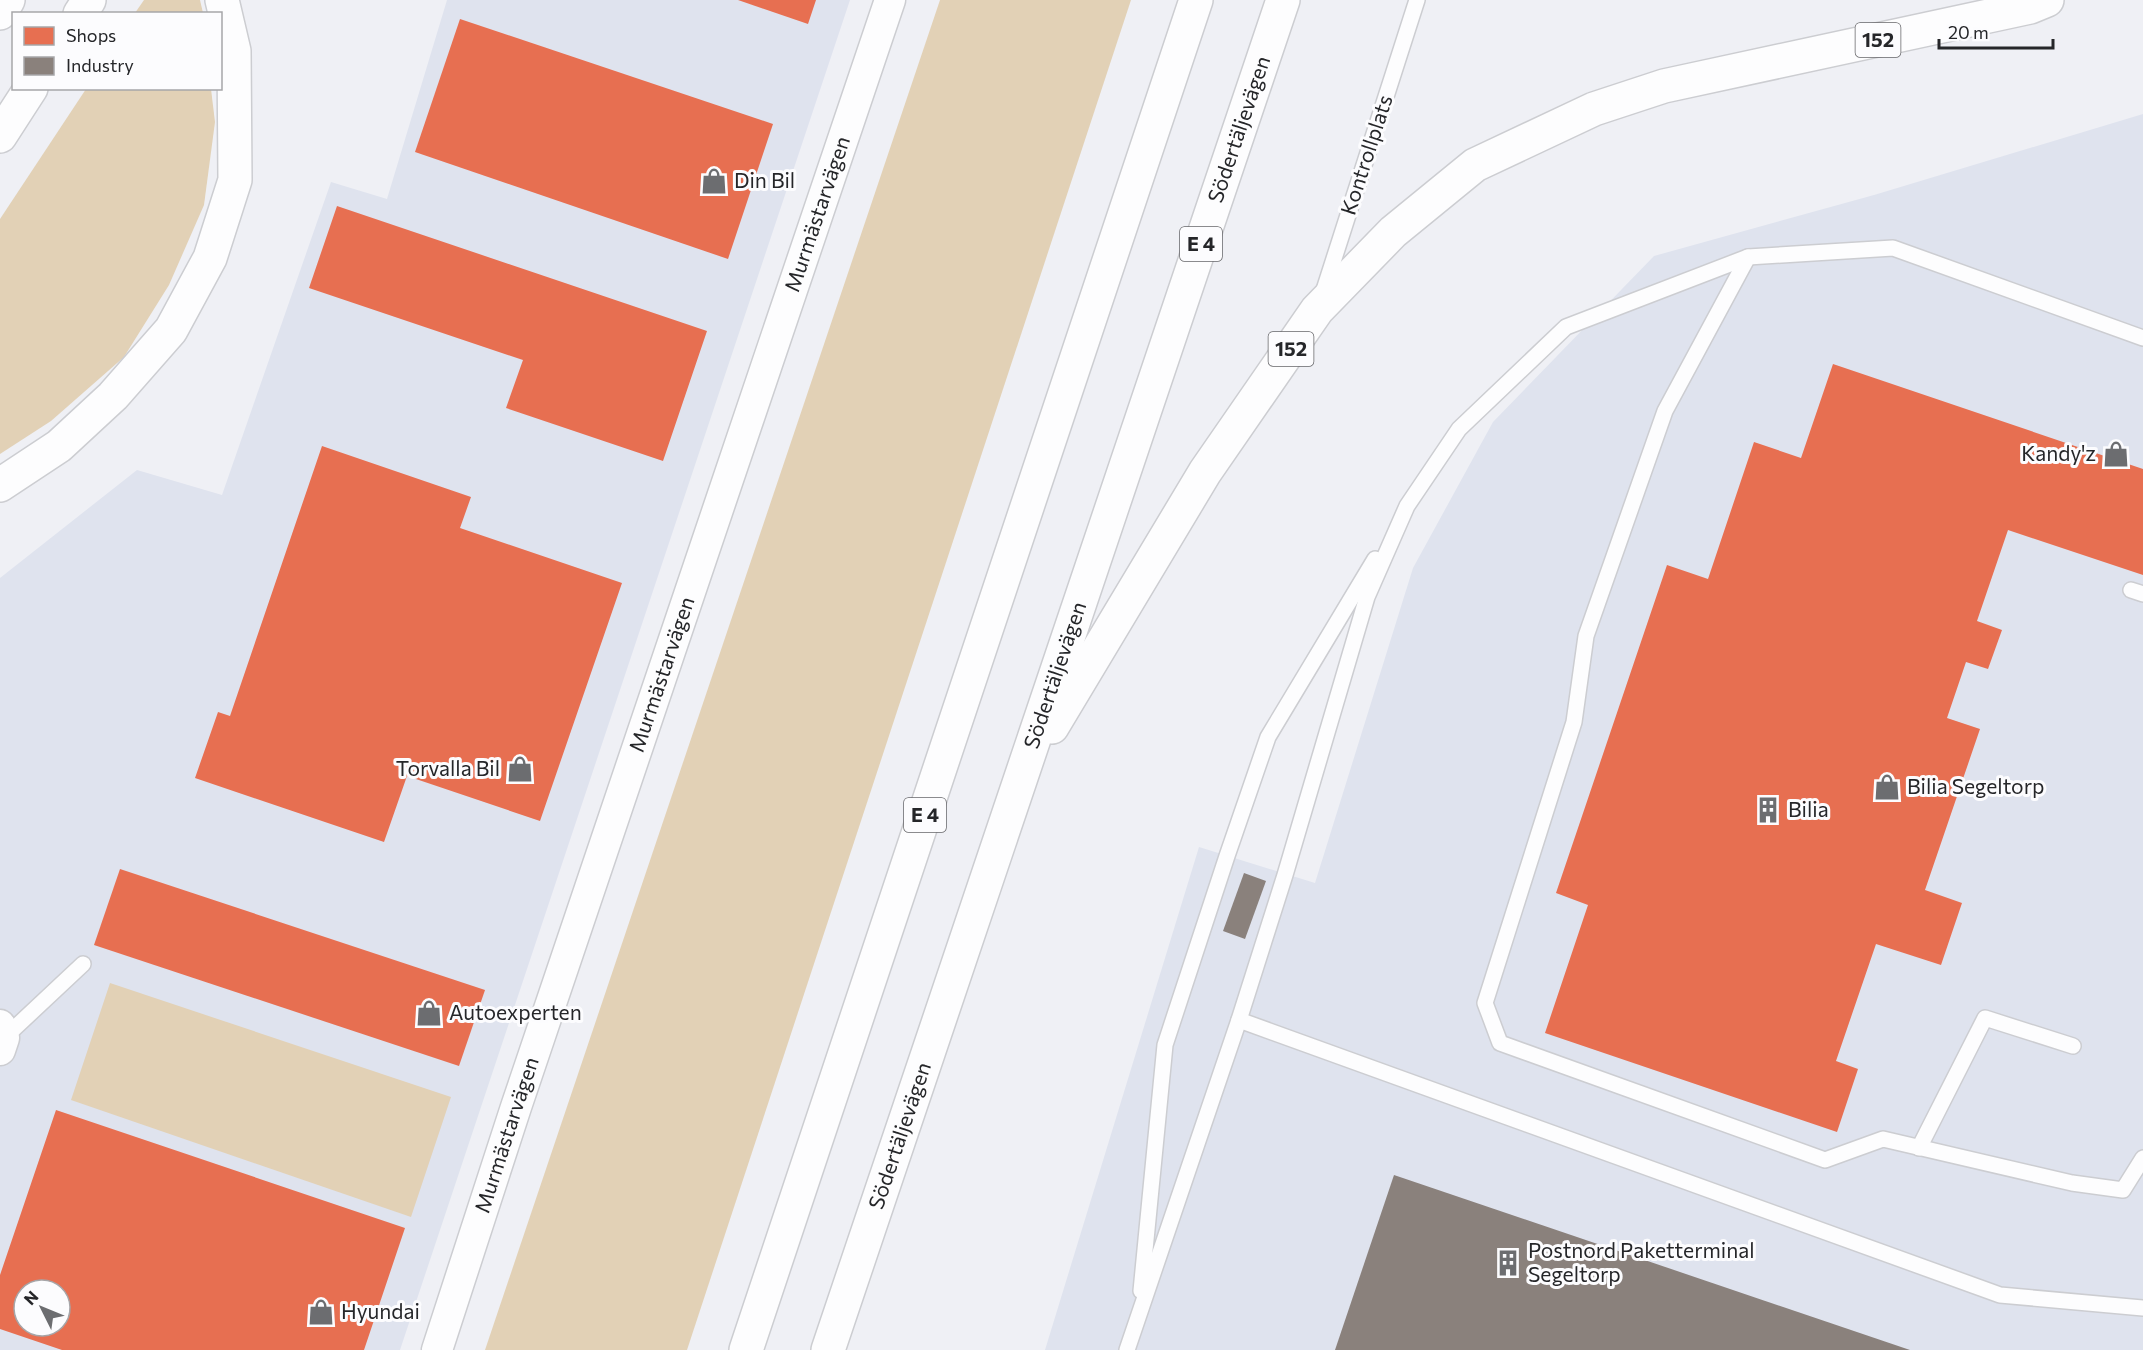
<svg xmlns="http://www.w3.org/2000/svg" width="2143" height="1350" font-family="Commissioner,sans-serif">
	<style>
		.built { fill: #dfe3ee; fill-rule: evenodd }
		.green { fill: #e2d1b6 }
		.shops { fill: #e76f51; fill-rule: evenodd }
		.industry { fill: #8a817c }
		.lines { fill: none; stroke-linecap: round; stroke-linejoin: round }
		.lane-casing { stroke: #cccdd1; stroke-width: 18 }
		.street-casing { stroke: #cccdd1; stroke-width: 33 }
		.secondary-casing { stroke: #cccdd1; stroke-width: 36 }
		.highway-casing { stroke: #cccdd1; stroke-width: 36 }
		.lane { stroke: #fdfdfe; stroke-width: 15 }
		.street { stroke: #fdfdfe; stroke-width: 30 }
		.secondary { stroke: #fdfdfe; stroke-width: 33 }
		.highway { stroke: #fdfdfe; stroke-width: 33 }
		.labels { text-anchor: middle; stroke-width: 6; stroke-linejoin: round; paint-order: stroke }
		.shield { fill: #fcfcfe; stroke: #666669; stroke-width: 1.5 }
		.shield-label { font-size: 20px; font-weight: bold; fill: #252629 }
		.street-label { font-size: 21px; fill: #252629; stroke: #fcfcfe }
		.poi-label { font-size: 21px; fill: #252629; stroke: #fcfcfe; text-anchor: start }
	</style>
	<rect width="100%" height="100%" fill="#eff0f5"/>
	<g class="built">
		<path d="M447,0H850L400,1350H0V578L137,470L222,495L331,182L387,199ZM24,1290H60V1326H24Z"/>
		<polygon points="2143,114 2143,1350 1045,1350 1199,847 1315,883 1413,568 1493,422 1654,256 1874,195"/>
	</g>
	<g class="green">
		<polygon points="144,0 200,0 203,13 135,13"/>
		<polygon points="940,0 1131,0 687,1350 485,1350"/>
		<polygon points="86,89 211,89 215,122 204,205 169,285 124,357 51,421 0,454 0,219"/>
		<polygon points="110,983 451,1097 411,1217 71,1100"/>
	</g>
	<g class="shops">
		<polygon points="738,0 816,0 808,24"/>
		<polygon points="460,19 773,124 728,259 415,152"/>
		<polygon points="337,206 707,331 663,461 506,408 523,360 309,288"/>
		<polygon points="1833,364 2143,469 2143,575 2008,530 1977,621 2002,630 1988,669 1966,662 1947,718 1980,729 1925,890 1962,903 1941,965 1876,944 1836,1061 1858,1069 1837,1132 1545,1033 1588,905 1556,893 1667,565 1708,579 1754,442 1801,458"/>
		<polygon points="322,446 471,497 460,528 622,583 540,821 407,776 384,842 195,778 218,712 230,716"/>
		<polygon points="120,869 485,990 459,1066 94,945"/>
		<path d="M56,1110L405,1228L364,1350H62L0,1329V1275ZM24,1290H60V1326H24Z"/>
	</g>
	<g class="industry">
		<polygon points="1244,873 1266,881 1245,939 1223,931"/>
		<polygon points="1394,1175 1910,1350 1335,1350"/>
	</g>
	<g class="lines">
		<g class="lane-casing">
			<g id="lane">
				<polyline points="1748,257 1665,411 1586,636 1574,722 1485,1003 1500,1043 1825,1160 1883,1139 2072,1183 2123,1190 2143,1158"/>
				<polyline points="1323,293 1417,0"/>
				<polyline points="2131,590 2143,594"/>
				<polyline points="1239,1020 2000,1295 2143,1308"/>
				<polyline points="4,1038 83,964"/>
				<polyline points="1919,1148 1985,1018 2073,1046"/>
				<polyline points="1141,1291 1165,1045 1227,856 1268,737 1375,559"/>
				<polyline points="1127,1350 1239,1020 1285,875 1367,597 1407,506 1459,429 1566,327 1748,257 1893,248 2143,338"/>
			</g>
		</g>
		<g class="street-casing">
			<g id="street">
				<polyline points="0,1025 4,1038 0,1050"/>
				<path id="s1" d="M437,1350L516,1107L890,0"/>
			</g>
		</g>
		<g class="secondary-casing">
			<g id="secondary">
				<polyline points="0,13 8,0"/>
				<polyline points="80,14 89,0"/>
				<polyline points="0,136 31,88"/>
				<polyline points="0,485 59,446 113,396 171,330 210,258 235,180 234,51 222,0"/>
			</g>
		</g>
		<g class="highway-casing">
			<g id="highway">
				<polyline points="1052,727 1205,472 1317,310 1393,232 1475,165 1594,109 1664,86 2030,7 2047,0"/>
				<polyline points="746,1350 1196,0"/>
				<path id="s2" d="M828,1350L1283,0"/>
			</g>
		</g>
		<use href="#lane" class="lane"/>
		<use href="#street" class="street"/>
		<use href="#secondary" class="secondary"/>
		<use href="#highway" class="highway"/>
	</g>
	<defs>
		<g id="shop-bare" transform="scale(2.07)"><path d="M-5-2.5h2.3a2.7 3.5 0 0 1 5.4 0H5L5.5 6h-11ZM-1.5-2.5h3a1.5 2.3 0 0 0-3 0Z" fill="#6c6d70" stroke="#fcfcfe" stroke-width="2.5" paint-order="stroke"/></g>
		<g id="building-bare" transform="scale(2.07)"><path d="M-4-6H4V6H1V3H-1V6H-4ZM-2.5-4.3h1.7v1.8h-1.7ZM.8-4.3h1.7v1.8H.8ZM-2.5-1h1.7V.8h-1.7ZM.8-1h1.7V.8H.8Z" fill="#6c6d70" stroke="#fcfcfe" stroke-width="2.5" paint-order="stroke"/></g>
	</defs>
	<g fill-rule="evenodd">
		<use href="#shop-bare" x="714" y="181"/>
		<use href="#shop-bare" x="2116" y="454"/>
		<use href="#shop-bare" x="520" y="769"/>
		<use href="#shop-bare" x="1887" y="787"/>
		<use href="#building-bare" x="1768" y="810"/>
		<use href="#shop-bare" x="429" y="1013"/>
		<use href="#building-bare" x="1508" y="1263"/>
		<use href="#shop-bare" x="321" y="1312"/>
	</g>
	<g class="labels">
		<g class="shield">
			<rect x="1855.5" y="23" width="45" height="34" rx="4.5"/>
			<rect x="1180" y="227" width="42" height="34" rx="4.5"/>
			<rect x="1268.5" y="332" width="45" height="34" rx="4.5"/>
			<rect x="904" y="798" width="42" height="34" rx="4.5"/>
		</g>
		<g class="shield-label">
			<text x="1878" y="47">152</text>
			<text x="1201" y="251">E 4</text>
			<text x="1291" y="356">152</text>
			<text x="925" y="822">E 4</text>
		</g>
		<g class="street-label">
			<text dy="7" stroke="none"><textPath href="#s2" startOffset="1288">Södertäljevägen</textPath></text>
			<text transform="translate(1367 155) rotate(-72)" y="7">Kontrollplats</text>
			<text dy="7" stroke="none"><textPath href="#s1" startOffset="1198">Murmästarvägen</textPath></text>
			<text dy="7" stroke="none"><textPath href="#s1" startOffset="712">Murmästarvägen</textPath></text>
			<text dy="7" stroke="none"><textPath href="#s2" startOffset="712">Södertäljevägen</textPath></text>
			<text dy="7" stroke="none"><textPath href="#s1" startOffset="226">Murmästarvägen</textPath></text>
			<text dy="7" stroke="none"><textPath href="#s2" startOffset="226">Södertäljevägen</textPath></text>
		</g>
		<g class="poi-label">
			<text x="734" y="188">Din Bil</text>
			<text x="2096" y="461" text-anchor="end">Kandy'z</text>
			<text x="500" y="776" text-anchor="end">Torvalla Bil</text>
			<text x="1907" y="794">Bilia Segeltorp</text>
			<text x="1788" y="817">Bilia</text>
			<text x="449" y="1020">Autoexperten</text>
			<text x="1528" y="1258">Postnord Paketterminal<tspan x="1528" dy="24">Segeltorp</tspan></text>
			<text x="341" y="1319">Hyundai</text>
		</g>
	</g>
	<rect x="12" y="12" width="210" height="78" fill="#fcfcfe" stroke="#a6a6a9" stroke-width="1.5"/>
	<rect x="24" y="27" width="30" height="18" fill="#e76f51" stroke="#a6a6a9" stroke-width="1.5"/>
	<text x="66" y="42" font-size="18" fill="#252629">Shops</text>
	<rect x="24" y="57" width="30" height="18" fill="#8a817c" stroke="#a6a6a9" stroke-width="1.5"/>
	<text x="66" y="72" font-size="18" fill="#252629">Industry</text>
	<g transform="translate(42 1308) rotate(313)"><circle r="28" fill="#fcfcfe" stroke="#a6a6a9" stroke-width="1.5"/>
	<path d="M0-4.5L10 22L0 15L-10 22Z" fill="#6c6d70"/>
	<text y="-9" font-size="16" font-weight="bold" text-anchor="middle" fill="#252629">N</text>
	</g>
	<path d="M1939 39v9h114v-9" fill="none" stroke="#252629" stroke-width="3"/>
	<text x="1948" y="39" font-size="18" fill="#252629" stroke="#fcfcfe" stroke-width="4.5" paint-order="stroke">20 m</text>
</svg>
